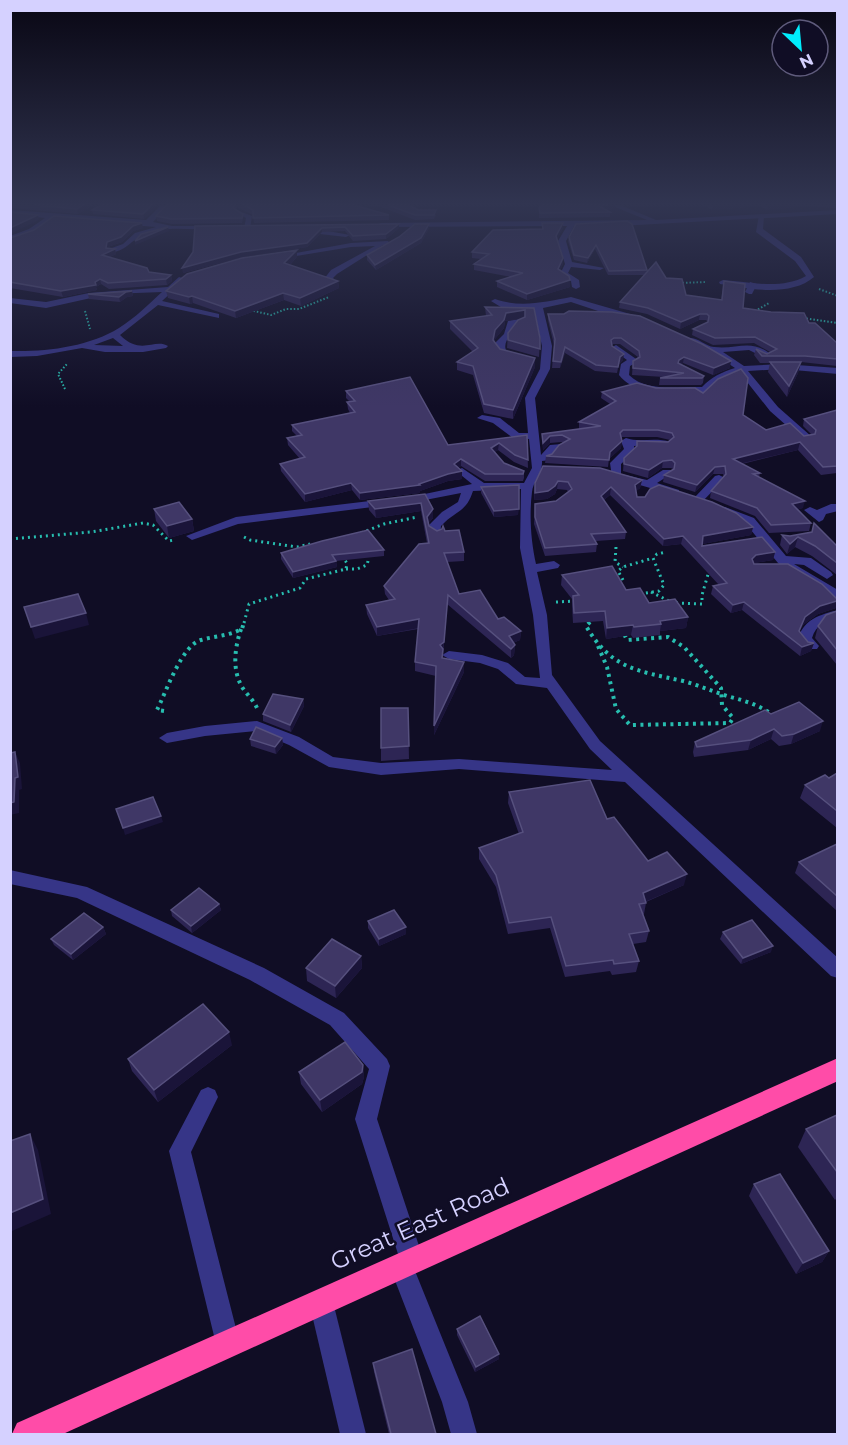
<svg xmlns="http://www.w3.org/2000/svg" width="848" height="1445" font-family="Montserrat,sans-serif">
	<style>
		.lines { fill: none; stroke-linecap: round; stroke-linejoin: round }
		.path-far2 { stroke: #27bdaf; stroke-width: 2; stroke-dasharray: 1.5 2; stroke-linecap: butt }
		.path-far1 { stroke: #27bdaf; stroke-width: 3; stroke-dasharray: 2 4; stroke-linecap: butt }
		.path { stroke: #27bdaf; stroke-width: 4; stroke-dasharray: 3 4.5; stroke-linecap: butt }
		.lane { fill: #363587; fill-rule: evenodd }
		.street { fill: #363587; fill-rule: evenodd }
		.highway { fill: #ff4ca8; fill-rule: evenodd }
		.wall { fill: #2d2554 }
		.shaded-wall { fill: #1a1439 }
		.building { fill: #3f3766; stroke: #56507e; stroke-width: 1.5 }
		.labels { text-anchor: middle; stroke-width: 5; stroke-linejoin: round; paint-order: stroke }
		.near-street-label { font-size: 24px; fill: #d5d1ff; stroke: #100d25 }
	</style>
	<rect width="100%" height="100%" fill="#100d25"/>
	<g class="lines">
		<g class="path-far2">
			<polyline points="679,283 707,282"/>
			<polyline points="819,289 838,296"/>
			<polyline points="250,310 271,315 286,309 299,309 329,297"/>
			<polyline points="85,311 90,329"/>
			<polyline points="755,311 769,303"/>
			<polyline points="803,318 838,323"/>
			<polyline points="65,389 58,374 67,364"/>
		</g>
		<g class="path-far1">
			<polyline points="361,533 384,524 417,517"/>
			<polyline points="244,537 250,540 297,547 310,544"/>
			<polyline points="10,539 91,532 143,523 153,525 169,541 174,540"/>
			<polyline points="616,547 615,562 623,567"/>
			<polyline points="346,569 357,569 367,565 368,561"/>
			<polyline points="623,580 618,571 623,567 653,558"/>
			<polyline points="651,592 669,601"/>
			<polyline points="640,594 659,591 664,585 653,558 657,554 666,552"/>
			<polyline points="556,602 576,601"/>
			<polyline points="676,603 702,604 702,595 709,571"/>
			<polyline points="244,623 249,604 300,588 306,579 346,569 347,563 343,558"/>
			<polyline points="588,623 591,620"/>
		</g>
		<g class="path">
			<path d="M590,622L586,626C611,669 638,671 683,681C698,685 712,691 727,696C742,700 757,704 770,713"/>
			<path d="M241,629C235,647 232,668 241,685C245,693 253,699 257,708"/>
			<polyline points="598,646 607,667 616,709 630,725 730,723 733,718 722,705 721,688 684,647 668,637 627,640 623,632"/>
			<path d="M164,711L157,710C166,692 182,645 201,640C215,636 228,636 242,629L244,622"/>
		</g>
		<path class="lane" d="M759,215L764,216L763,229L801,257L814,277C791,297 748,289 720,284L719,282L723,280C750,282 781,290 806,276L795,261L756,232Z"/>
		<g class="street">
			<path d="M158,205L167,207L153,222L172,226H213L217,228L213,230C190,230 162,225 141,236C128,243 129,248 112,253L108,251L109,249L123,244L135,233L156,227L53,219L35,233L10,241V236L29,229L45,218L10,214V210L146,220L159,207Z"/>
			<polygon points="610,205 620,205 656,220 838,210 838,214 618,226 574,226 566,241 572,262 604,268 600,270 571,267 568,273 579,280 580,287 576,289 572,287 571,281 560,274 565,264 558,241 567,226 381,227 377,225 381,223 647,220"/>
			<polygon points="236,210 252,216 250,229 244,229 246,218 236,212"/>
			<polygon points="312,225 317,229 350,235 346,237 311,233 308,227"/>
			<polygon points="388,241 391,245 383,245 337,274 333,278 337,282 333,284 324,279 331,270 375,246 351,247 278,259 274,257 351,243"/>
			<path d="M179,277L186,279L162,301L219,314V318L158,305L120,335C141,356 154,338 168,346L166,348L143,352H105L82,348L37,356L10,357V351C46,352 88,347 119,328C135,318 149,304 162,292L109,294L46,308L10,303V298L46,302L89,293L168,287ZM113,338L123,346L94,345Z"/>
			<polygon points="750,282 757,284 752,294 749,294 745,292"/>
			<path d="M571,297L637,316L633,319L601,312L571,302L543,308L552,346L550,369L535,398L541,455L550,445L562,444L567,447L557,450L550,460L542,461C543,473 533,481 532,492C529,515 531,542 536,564L554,561L560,565L558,568L537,572L547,615L552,675L600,741L838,958V978L831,976L625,782L459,769L381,775L329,767L289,745L256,731L205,736L167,743L159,738L167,733L205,726L257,721L299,737L333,757L381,763L459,759L612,770L590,749L547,688L516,684L498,669L480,663L449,659L442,655L449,651L482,655L508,663L525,677L540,678L533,615L520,548L521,489L473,491C466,513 456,510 441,526L440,536L436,537L430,533L429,525L442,512L458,502L461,493L420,501L238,524L192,540L186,536L236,517L420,495L472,484L456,471L462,468L484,483H524L532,468L529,439L513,438L493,423L477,418L482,415L500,418L519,433H528L525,398L540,369L542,346L534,309H504L491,301L495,299C520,308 545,302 571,297Z"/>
			<path d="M520,319L524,322L515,325C512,335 501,343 507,352L521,356L516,359L501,356L495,349L496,342L504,334L508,321Z"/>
			<path d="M688,338C698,337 705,346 714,347C738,350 751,337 773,356L765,358L749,350L723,352L744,366L783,364L838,368V374L783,369L748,371L778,407L812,437V441H804L770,411L740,373L715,384L704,397L701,398L696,395L698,393C671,392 638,398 619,375L621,364L627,360L613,350L611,348L616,345L639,361L630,366L629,375C647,393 679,386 702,387C711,377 722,372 735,368L717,356L688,342Z"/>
			<path d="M626,438C639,443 655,437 670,442L671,444L666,447L653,445L634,446V452L621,464V474L647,480L663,470H671V474L657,483L679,490V494H671L612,477L610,463L624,449L621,441Z"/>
			<polygon points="719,475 725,478 723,480 703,501 695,501 695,497 715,476"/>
			<polygon points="831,504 838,504 838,511 826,514 823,520 819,522 804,510 810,507 817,510"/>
			<polygon points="725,507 754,518 786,556 811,558 831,572 833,575 827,579 804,565 794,564 838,590 838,600 792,575 778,563 746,524 721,512 721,508"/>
			<path d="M838,610V618C825,621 816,625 812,638L819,646L817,649H807L798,638C805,619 819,615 838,610Z"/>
			<polygon points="10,870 87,887 264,968 344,1013 387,1059 390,1066 377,1119 424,1261 420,1269 415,1271 468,1402 477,1434 451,1434 442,1402 389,1265 393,1257 398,1254 355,1119 369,1069 330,1025 250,980 77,898 10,884"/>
			<polygon points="208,1087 215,1090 218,1097 191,1152 240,1344 237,1353 228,1356 219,1353 216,1344 169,1151 201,1090"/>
			<polygon points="321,1290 330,1293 333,1302 366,1434 340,1434 309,1302 312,1293"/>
		</g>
		<polygon class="highway" points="838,1058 838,1081 63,1434 12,1434 17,1423"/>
	</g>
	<g class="wall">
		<polygon points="10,205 93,205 78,214 10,208"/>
		<polygon points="166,205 354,205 389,215 389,220 254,223 253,215 237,207 236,209 243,214 243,219 242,223 172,224 157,221 156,216"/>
		<polygon points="365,205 409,205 418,210 436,215 434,219 415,220 381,207"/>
		<polygon points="704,205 837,205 837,208 805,206 767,210 760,206 712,210"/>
		<polygon points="156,207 144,219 93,214 92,210"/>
		<polygon points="539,208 615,209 606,210 610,212 610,217 539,218"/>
		<polygon points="542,223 563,228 557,239 563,264 560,270 570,280 570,287 527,300 497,287 497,281 511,277 474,270 474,264 481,259 472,258 472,252 542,229"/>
		<polygon points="399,224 399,228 386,239 353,241 345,231 322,232 307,247 242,257 183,273 193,252 195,226"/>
		<polygon points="576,224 647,270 646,274 666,278 686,295 721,300 724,281 743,308 809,323 837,343 837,366 801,362 798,373 787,397 768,372 770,363 760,363 754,355 756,349 767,354 770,352 754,343 713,345 692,335 693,329 708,322 706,320 699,320 680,329 647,314 619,308 620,302 645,275 608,275 595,249 587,263 574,260 568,241 569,237"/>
		<polygon points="143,228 133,231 122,242 108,247 108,248 115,249 116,254 110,257 149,272 171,275 172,281 167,285 109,289 101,284 96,287 97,290 63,297 10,288 10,238"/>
		<polygon points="429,228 421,243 376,270 367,260 367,255"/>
		<polygon points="297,257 290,265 338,281 339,288 301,306 284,300 236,318 193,303 190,304 168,298 166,291"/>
		<polygon points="132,291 133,296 127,297 120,302 89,299 88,294"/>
		<polygon points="485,307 534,308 540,338 539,357 507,348 508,333 519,319 505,321 504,328 495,339 494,342 500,349 535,367 513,419 484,413 473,375 457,370 457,362 473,352 450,329 450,321 486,316"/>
		<polygon points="548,314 730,368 713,375 683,363 681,364 704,376 703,383 701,385 659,385 660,378 664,377 632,375 633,361 638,357 620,344 613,344 612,346 623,360 619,364 617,373 595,371 565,353 560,368 552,368 554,345 548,320"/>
		<polygon points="346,391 448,445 527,435 528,468 514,462 498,450 495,452 504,463 524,471 524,478 523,481 485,481 461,466 458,468 462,479 448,481 420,491 420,493 360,500 352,490 305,502 281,471 280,464 300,459 288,445 287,438 297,436 292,431 292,425 350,413 348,409 347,402 350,402 346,398"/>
		<polygon points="602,392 743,415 766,430 804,436 812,435 803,426 804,419 837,410 837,473 821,475 798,450 742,464 760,473 759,477 803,508 798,509 811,523 809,531 769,533 755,516 710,498 711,491 724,477 723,474 713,474 695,492 663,482 664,475 673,469 671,468 662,468 648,478 623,471 624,458 668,442 670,440 657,437 622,437 621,448 609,459 608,467 545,463 546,456 552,454 563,443 562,442 550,443 543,450 542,434 579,429 579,422 610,404 601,398"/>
		<polygon points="543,466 642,480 640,488 636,491 637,497 753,527 751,535 702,544 702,546 775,552 773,560 754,563 754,564 836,608 818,614 803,625 799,632 808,642 814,643 811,651 800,656 742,610 731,613 711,594 713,586 719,585 681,544 663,546 610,495 604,500 626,532 625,539 596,541 597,544 596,552 545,556 534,524 535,504 556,501 568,492 567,490 557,489 555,494 547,499 534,500 535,483"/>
		<polygon points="481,487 518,515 494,517 481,493"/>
		<polygon points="425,494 433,518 428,524 429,526 437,531 445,531 464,552 464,561 447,562 459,594 498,619 521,631 520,640 513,643 515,645 514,655 511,658 447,604 443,658 464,662 464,672 434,735 436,676 415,671 415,662 418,629 377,636 367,614 366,605 389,600 385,594 384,586 427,543 421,511 376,518 369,510 368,501"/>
		<polygon points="154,509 192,519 194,531 169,538 156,521"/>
		<polygon points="814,523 837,546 837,575 812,556 795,547 787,554 780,545 782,535 790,536 812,532"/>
		<polygon points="384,550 384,556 336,561 337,567 293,578 281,559 281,553"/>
		<polygon points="562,575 626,590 649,603 688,617 686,628 660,631 660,635 633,638 631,635 606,639 603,621 573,623 572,606 572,599 561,585"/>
		<polygon points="837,611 837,665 815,638 818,626"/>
		<polygon points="303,699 304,706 291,732 263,721 263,714"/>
		<polygon points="408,708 409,759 381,761 381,748"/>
		<polygon points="771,714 820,731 791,744 779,746 771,739 748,750 694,757 693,752 695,742"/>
		<polygon points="282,738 283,745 276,754 251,746 250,739"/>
		<polygon points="837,773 837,828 800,798 805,785 829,778"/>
		<polygon points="509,792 607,819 648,861 684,885 646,902 646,903 644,914 643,915 649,931 646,942 633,944 639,961 636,972 612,975 610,971 565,977 550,928 508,934 496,887 479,859 479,848 519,834 508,803"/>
		<polygon points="837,844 837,911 795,873 799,862"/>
		<polygon points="219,904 221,910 192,933 172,916 171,910"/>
		<polygon points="368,921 406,934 379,946 368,928"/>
		<polygon points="103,927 106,934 73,960 54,945 51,939"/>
		<polygon points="723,932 771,952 741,964 720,939"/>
		<polygon points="361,956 362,968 336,998 307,981 306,968"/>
		<polygon points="232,1045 158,1102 132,1071 128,1059"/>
		<polygon points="363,1065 364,1077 362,1084 322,1112 301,1084 299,1072"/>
		<polygon points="837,1115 837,1198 835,1200 798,1147 806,1129"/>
		<polygon points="754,1184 829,1251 822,1262 796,1274 749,1196"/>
		<polygon points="457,1329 499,1354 499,1359 475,1372 457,1335"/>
		<polygon points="373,1363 436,1434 389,1434 374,1372"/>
	</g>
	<g class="shaded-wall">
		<polygon points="83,205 93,205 78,214 77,209"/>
		<polygon points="152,205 156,205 156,207 144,219 143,214"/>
		<polygon points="608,205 615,205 615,209 598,211 599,206"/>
		<polygon points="633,205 653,205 632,207"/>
		<polygon points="713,205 760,205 760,206 712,210"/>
		<polygon points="768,205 805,205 805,206 767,210"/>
		<polygon points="38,215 39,220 10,234 10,228"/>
		<polygon points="142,223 143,228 133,231 122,242 108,247 107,253 115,249 116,254 103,260 102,255 106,248 107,242 133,226"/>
		<polygon points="563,223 563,228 556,242 556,236"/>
		<polygon points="399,224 399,228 386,239 386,234"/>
		<polygon points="429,224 429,228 421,243 376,270 375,265"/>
		<polygon points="168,227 169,231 135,245 135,241"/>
		<polygon points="322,228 322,232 307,247 242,257 183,273 182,268"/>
		<polygon points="596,245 595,249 587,263 588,258"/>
		<polygon points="297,250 297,257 285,270 284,263"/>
		<polygon points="563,258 563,264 558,275 558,269"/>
		<polygon points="171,275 172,281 167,285 166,279"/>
		<polygon points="100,279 101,284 96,287 97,290 63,297 61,291 95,282"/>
		<polygon points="570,280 570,287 527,300 527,294"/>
		<polygon points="338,281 339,288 301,306 300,298"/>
		<polygon points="132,291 133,296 127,297 120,302 119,297 126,292"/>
		<polygon points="283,293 284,300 236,318 235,311"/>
		<polygon points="192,296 193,303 190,304 189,297"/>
		<polygon points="525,310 524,318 505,321 504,328 495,339 493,349 495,330 506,313"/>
		<polygon points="700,314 699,320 680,329 681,322"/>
		<polygon points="565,347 565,353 560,368 561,362"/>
		<polygon points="624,354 623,360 619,364 617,373 620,357"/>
		<polygon points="684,357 683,363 678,366 679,360"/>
		<polygon points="535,358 535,367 513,419 513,410"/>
		<polygon points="731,361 730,368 713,375 714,368"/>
		<polygon points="801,362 798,373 787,397 789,386"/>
		<polygon points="550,436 550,443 543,450 543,443"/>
		<polygon points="622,441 621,448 609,459 608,467 610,452"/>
		<polygon points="800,442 798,450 731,466 733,459"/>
		<polygon points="499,443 498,450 491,455 491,448"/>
		<polygon points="461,459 461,466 454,471 454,464"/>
		<polygon points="663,461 662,468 648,478 649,470"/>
		<polygon points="715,467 713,474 695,492 697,485"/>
		<polygon points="462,471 462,479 448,481 420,491 420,493 360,500 360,493 419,484 448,474"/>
		<polygon points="642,480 640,488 634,493 635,485"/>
		<polygon points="558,481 557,489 555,494 547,499 534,500 535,493"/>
		<polygon points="351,483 352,490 305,502 305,494"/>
		<polygon points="611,487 610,495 600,503 601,496"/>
		<polygon points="805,501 803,508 790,511 792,504"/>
		<polygon points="421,503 421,511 376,518 375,509"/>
		<polygon points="433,509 433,518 427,525 427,517"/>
		<polygon points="519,509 518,515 494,517 494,511"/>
		<polygon points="192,519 194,531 169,538 167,526"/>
		<polygon points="753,527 751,535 702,544 703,536"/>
		<polygon points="683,536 681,544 663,546 664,539"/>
		<polygon points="798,537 795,547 787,554 790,544"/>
		<polygon points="775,552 773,560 754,563 752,559 756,555"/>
		<polygon points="336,561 337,567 293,578 293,572"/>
		<polygon points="448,595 447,604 443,652 440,645"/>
		<polygon points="837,601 836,608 818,614 803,625 796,639 805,617 820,606"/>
		<polygon points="744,602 742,610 731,613 733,605"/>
		<polygon points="86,613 89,625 35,639 31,627"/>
		<polygon points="688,617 686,628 660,631 661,624 660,621"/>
		<polygon points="419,619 419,628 377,636 377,627"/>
		<polygon points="633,625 631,635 606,639 607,628"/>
		<polygon points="521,631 520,640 508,645 509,636"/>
		<polygon points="814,643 811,651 800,656 802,647"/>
		<polygon points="515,645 514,655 511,658 511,649"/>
		<polygon points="464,662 464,672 434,735 434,726"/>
		<polygon points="303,699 304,706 291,732 290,725"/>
		<polygon points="823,721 820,731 791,744 794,734"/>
		<polygon points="774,729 771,739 748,750 751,740"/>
		<polygon points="282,738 283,745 276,754 275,747"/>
		<polygon points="15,752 20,763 22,789 19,790 19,813 10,815 10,803 15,778"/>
		<polygon points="161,816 163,822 125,835 123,828"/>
		<polygon points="687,874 684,885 640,904 643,893"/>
		<polygon points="219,904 221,910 192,933 191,926"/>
		<polygon points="103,927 106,934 73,960 71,954"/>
		<polygon points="406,927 406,934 379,946 379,939"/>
		<polygon points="773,946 771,952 741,964 743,958"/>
		<polygon points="361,956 362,968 336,998 335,986"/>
		<polygon points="229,1032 232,1045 158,1102 154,1090"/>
		<polygon points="363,1065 364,1077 362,1084 322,1112 320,1100"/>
		<polygon points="30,1134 38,1150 51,1214 12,1231 10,1229 10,1213"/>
		<polygon points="829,1251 822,1262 796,1274 803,1263"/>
		<polygon points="499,1354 499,1359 475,1372 476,1367"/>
	</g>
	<g class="building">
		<polygon points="35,205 83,205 77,209"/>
		<polygon points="101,205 152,205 143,214 92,210"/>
		<polygon points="166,205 235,205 233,208 243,214 242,218 171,219 156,216"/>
		<polygon points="244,205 354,205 389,215 253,218 253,210"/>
		<polygon points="388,205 409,205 418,210 436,210 434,215 415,215"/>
		<polygon points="541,205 608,205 599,206 610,212 540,213 539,208"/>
		<polygon points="10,212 38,215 10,228"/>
		<polygon points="54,216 142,223 133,226 121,237 107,242 106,248 115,249 102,255 147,268 149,272 171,275 166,279 108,283 100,279 95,282 96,285 61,291 10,282 10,238 34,230"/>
		<polygon points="627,221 632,224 647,270 609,271 596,245 588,258 574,255 569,237 576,224"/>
		<polygon points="542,223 563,223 556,236 563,258 558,269 569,276 570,280 527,294 497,281 523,273 474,264 489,254 472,252 493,230 543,229"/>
		<polygon points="399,224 386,234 353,236 345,227 322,228 307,243 241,252 182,268 193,252 195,226"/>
		<polygon points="415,224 429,224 421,238 375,265 367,255 399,237"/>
		<polygon points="168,227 135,241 141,234"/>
		<polygon points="297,250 284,263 338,281 300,298 283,293 235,311 192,296 189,297 166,291 187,274 242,258"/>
		<polygon points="656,262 666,278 682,279 686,295 722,300 724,281 745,284 743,308 771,312 804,313 809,323 815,323 837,343 837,359 805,356 762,356 756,349 767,354 777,349 755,337 715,338 693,329 708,322 709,316 707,314 700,314 681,322 648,308 620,302"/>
		<polygon points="132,291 126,292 119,297 88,294"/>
		<polygon points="485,307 534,308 540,338 540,349 508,340 508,333 518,320 525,317 525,310 506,313 504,320 495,330 493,340 500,349 535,358 513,410 484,404 473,366 457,362 478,348 450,321 492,315"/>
		<polygon points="569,311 612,312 640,316 702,344 731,361 714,368 684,357 679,360 678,363 704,376 702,378 660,378 684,373 633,368 633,361 640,357 639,351 621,338 614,338 611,340 612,346 624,354 620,357 618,367 596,365 565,347 561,362 553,361 555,339 548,314 564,314"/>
		<polygon points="770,362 801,362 789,386"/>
		<polygon points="741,369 748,378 743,415 766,430 790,423 804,436 815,434 816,430 804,419 837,410 837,466 823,467 800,442 733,459 760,473 753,474 805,501 792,504 811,523 771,525 757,508 711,491 726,474 725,466 715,467 697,485 664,475 674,469 675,463 672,460 663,461 649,470 624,464 624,458 637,446 637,441 668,442 674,437 672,433 658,430 623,430 620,433 622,441 610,452 609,460 546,456 552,454 559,445 570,439 562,435 550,436 543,443 542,434 601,426 579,422 616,401 602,392 637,383 656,388 695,388 703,393 718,379"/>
		<polygon points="410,377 448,445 527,435 528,460 515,455 499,443 491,448 504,463 524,471 523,474 485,474 461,459 454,464 462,471 448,474 419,484 420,485 360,493 351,483 305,494 280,464 305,457 287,438 302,435 292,425 355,412 347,402 355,401 346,391"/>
		<polygon points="543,466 600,468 642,480 635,485 637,497 645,497 650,489 659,485 712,502 736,513 753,527 703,536 702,546 762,537 775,552 756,555 752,559 754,564 788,564 822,584 837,599 837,601 820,606 805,617 799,631 808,642 814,643 802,647 744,602 733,605 713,586 727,583 683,536 664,539 611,487 601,496 626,532 591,534 597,544 545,548 535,517 535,504 556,501 572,489 568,482 558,481 555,486 548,491 535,493 535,483"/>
		<polygon points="519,485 519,509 494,511 481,487"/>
		<polygon points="425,494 433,509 427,517 429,526 437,531 442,529 443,526 445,531 459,530 464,552 444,553 459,594 480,590 498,619 504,617 521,631 509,636 515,645 511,649 448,595 444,642 440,645 443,649 442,658 464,662 434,726 436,666 415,662 419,619 377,627 366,605 395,599 384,586 419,544 429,543 421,503 375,509 368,501"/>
		<polygon points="179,502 192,519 167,526 154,509"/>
		<polygon points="814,523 837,546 837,563 815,546 798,537 790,544 782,535 790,536 812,532"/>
		<polygon points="368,530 384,550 332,555 336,561 293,572 281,553 322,541"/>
		<polygon points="612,566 626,590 640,588 649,603 675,599 688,617 660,621 661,624 634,627 633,625 607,628 605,611 574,613 573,596 579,595 562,575"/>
		<polygon points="78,594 86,613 31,627 24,607"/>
		<polygon points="837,611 837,650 818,626 826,615"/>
		<polygon points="273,694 303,699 290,725 263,714"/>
		<polygon points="799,702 823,721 794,734 782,736 774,729 751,740 697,747 695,742 765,710 771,714"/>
		<polygon points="381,708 408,708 409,746 381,748"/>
		<polygon points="256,727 282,738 275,747 250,739"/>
		<polygon points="15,752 18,777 15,778 14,802 10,803 10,753"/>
		<polygon points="837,773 837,811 805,785 825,775 829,778"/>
		<polygon points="590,780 607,819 614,817 648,861 667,852 687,874 643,893 646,903 639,904 649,931 629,934 639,961 614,964 613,960 566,966 551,917 509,923 496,875 479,848 523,832 509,792"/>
		<polygon points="153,797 161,816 123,828 116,809"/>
		<polygon points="837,844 837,896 799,862"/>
		<polygon points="199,888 219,904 191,926 171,910"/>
		<polygon points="394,910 406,927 379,939 368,921"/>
		<polygon points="84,913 103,927 71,954 51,939"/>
		<polygon points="752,920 773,946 743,958 723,932"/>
		<polygon points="332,939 361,956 335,986 306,968"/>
		<polygon points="203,1004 229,1032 154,1090 128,1059"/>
		<polygon points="345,1042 363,1065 362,1072 320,1100 299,1072"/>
		<polygon points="837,1115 837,1172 806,1129"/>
		<polygon points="30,1134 43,1199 10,1213 10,1141"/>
		<polygon points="780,1174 829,1251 803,1263 754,1184"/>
		<polygon points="480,1316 499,1354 476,1367 457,1329"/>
		<polygon points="412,1349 436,1434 391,1434 373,1363"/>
	</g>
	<linearGradient id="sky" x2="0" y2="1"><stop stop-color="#090714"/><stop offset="0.5" stop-color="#313551"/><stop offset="1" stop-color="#313551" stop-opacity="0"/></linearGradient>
	<rect width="848" height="407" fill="url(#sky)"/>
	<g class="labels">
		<g class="near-street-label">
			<text transform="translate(420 1224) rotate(-24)" y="8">Great East Road</text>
		</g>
	</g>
	<rect width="848" height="1445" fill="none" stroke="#d5d1ff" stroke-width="24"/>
	<g transform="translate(800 48) rotate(154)"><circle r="28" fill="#100d25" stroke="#5f5b7c" stroke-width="1.5"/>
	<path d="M0-4.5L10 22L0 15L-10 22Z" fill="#00ecfc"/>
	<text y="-9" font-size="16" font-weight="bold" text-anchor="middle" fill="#d5d1ff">N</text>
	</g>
</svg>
